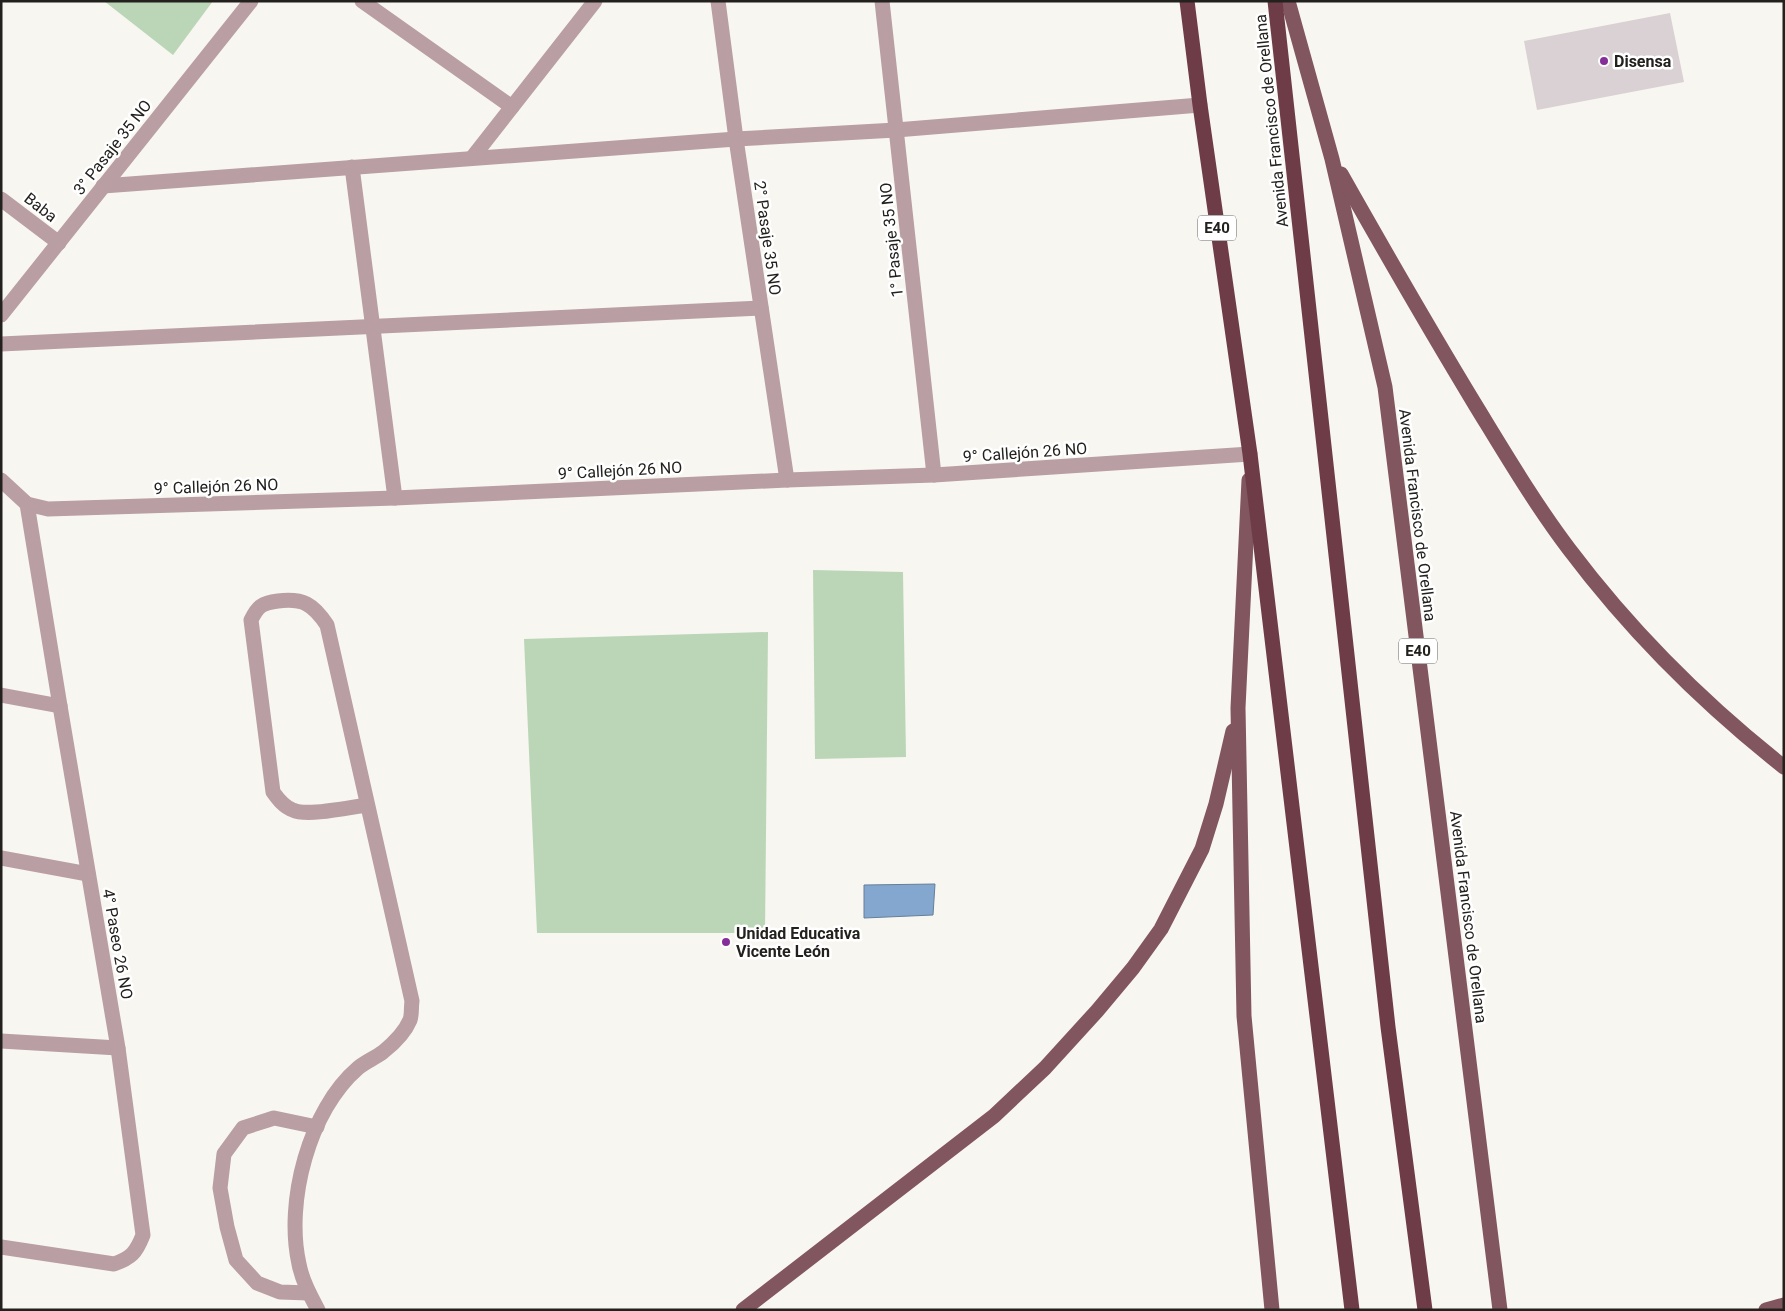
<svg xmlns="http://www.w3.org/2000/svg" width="1785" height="1311" font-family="Roboto,sans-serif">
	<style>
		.green { fill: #bbd6b7 }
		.water { fill: #83a7ce; stroke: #667f99 }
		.building { fill: #d9d1d3 }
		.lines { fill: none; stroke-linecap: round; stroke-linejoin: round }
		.minor { stroke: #b99ea3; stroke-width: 15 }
		.major { stroke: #82565f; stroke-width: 15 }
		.highway { stroke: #6e3c47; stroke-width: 15 }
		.poi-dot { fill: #852d99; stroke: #fff; stroke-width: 2 }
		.labels { text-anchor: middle; stroke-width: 5; stroke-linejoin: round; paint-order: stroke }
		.shield { fill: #fff; stroke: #646462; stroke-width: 1 }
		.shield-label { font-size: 15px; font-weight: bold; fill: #22211e }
		.poi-label { font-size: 16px; font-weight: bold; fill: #22211e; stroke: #fff; text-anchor: start }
		.street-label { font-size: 16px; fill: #22211e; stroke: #fff }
	</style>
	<rect width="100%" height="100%" fill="#f8f6f0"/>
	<g class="green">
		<polygon points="104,1 213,1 173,55"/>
		<polygon points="813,570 903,572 906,757 815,759"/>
		<polygon points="768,632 765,933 537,933 524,639"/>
	</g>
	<polygon class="water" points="935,884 933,915 864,918 864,885"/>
	<polygon class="building" points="1670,13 1684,82 1537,110 1524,41"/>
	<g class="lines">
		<g class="minor">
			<polyline points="362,1 512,107"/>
			<polyline points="718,1 736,139 787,480"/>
			<polyline points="882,1 934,475"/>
			<polyline points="472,158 595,1"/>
			<polyline points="352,167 395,498"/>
			<polyline points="103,186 736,139 896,130 1200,105"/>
			<polyline points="1,199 59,243"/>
			<polyline points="1,315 251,1"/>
			<polyline points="1,344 761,308"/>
			<polyline points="1,480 27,504 48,509 395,498 787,480 934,475 1250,454"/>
			<polyline points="1,695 60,706"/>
			<polyline points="1,858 88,874"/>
			<polyline points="1,1041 118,1048"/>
			<path d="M1,1247L114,1264C131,1258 136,1253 143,1235L118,1048L60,706L27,504"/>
			<polyline points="309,1293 280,1292 257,1283 236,1260 227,1227 220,1188 224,1154 243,1128 274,1118 317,1127"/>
			<path d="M318,1310C310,1295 302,1280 299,1264C285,1202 309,1110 358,1068C365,1062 375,1058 383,1052C393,1044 405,1032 410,1020C412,1015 411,1007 412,1001L327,625C313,604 303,598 278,601C262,603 258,606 251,620L273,792C278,799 284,807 293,810C307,817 351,807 367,805"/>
		</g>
		<g class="major">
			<polyline points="1288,1 1332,159 1385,387 1500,1310"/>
			<path d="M1341,174C1385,252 1430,330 1476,406C1506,455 1535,504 1569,549C1630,630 1704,704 1784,767"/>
			<polyline points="1249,480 1238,708 1244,1016 1272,1310"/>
			<polyline points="743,1310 994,1116 1045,1068 1097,1011 1133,968 1161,929 1202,849 1216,804 1233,731"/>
			<polyline points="1766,1310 1784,1305"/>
		</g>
		<g class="highway">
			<polyline points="1187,1 1200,105 1250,454 1352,1310"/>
			<polyline points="1275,1 1388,1027 1425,1310"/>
		</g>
	</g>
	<g class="poi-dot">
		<circle cx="1604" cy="61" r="5"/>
		<circle cx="726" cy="942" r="5"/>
	</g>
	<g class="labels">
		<g class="shield">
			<rect x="1198" y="215.5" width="38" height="25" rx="4"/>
			<rect x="1399" y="638.5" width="38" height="25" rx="4"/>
		</g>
		<g class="shield-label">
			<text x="1217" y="233">E40</text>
			<text x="1418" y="656">E40</text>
		</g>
		<g class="poi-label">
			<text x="1614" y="67">Disensa</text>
			<text x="736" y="939">Unidad Educativa<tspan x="736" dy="18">Vicente León</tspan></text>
		</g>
		<g class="street-label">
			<text transform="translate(1271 121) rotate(-96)" y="6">Avenida Francisco de Orellana</text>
			<text transform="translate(112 147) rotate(-52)" y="6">3° Pasaje 35 NO</text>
			<text transform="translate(41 207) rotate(38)" y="6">Baba</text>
			<text transform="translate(768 238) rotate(82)" y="6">2° Pasaje 35 NO</text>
			<text transform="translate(891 240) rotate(-96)" y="6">1° Pasaje 35 NO</text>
			<text transform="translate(1025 452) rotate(-4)" y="6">9° Callejón 26 NO</text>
			<text transform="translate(620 470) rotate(-3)" y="6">9° Callejón 26 NO</text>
			<text transform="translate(216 486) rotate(-2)" y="6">9° Callejón 26 NO</text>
			<text transform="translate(1418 515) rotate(83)" y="6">Avenida Francisco de Orellana</text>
			<text transform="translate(1469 917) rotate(83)" y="6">Avenida Francisco de Orellana</text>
			<text transform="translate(118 944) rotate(80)" y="6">4° Paseo 26 NO</text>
		</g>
	</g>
	<rect width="1785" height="1311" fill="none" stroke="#22211e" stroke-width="5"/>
</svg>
